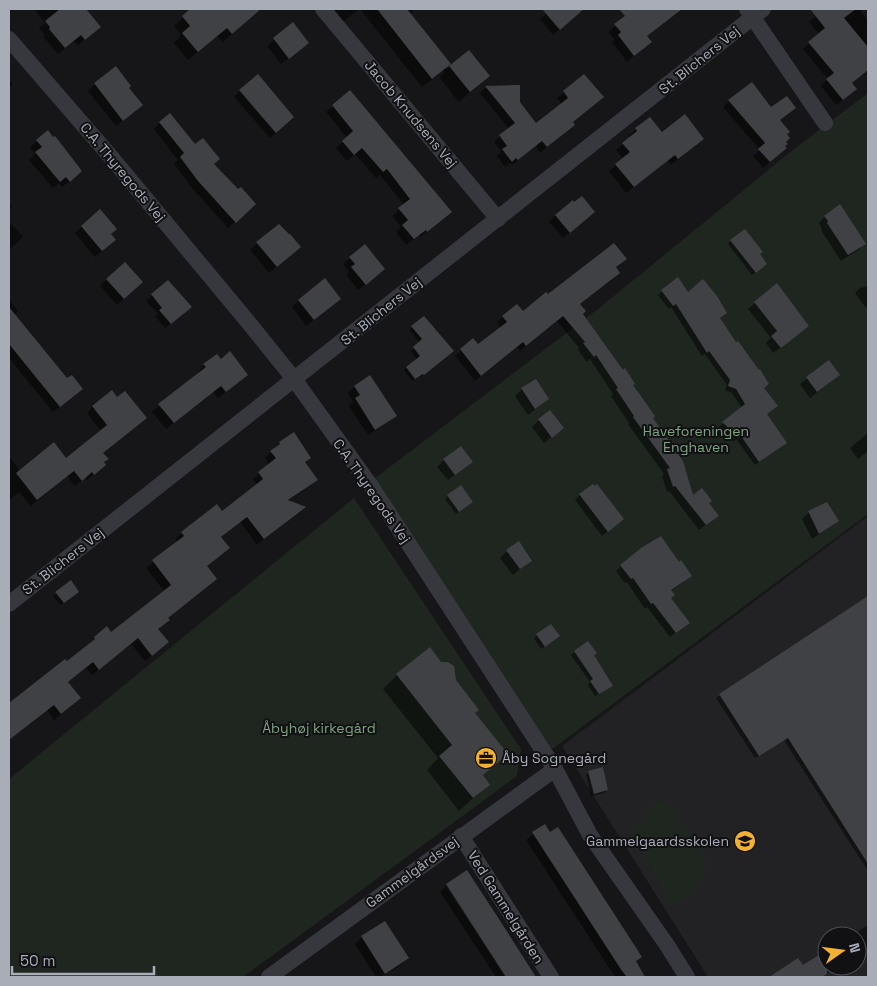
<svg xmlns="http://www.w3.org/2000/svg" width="877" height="986" font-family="'Space Grotesk',sans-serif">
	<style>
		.built { fill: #222225; fill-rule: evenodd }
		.green { fill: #1e261f }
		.shadow { fill: #0007 }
		.building { fill: #404145 }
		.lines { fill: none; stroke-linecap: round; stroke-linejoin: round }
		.street { stroke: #37383d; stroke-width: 16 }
		.labels { text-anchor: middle; stroke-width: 4; stroke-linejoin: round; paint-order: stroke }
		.street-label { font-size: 14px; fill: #a8adb8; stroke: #111113 }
		.park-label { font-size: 14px; fill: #7fa381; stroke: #111113 }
		.poi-label { font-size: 14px; fill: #a8adb8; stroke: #111113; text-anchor: start }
	</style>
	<rect width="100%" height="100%" fill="#161618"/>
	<path class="built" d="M868,516V976L865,977H708L562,746ZM827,936H857V966H827Z"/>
	<g class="green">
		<polygon points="868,93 868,514 547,753 370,482 598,309 794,149"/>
		<polygon points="354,498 521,749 517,776 243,977 9,977 9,779"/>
		<polygon points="657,800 666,802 705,855 705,874 689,896 672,905 630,833"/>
	</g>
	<g class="shadow">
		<polygon points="34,9 82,9 88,16 93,33 78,45 74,41 58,54 43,36 45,35 39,28 45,23"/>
		<polygon points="192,9 260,9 223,42 217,36 188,60 174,43 181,35 174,26"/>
		<polygon points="332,9 359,9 340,24"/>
		<polygon points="360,9 415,9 410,14 447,69 468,52 488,76 459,102 439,77 444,72 443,71 422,87"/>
		<polygon points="552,9 585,9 553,35 540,19"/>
		<polygon points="636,9 681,9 646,36 643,48 627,62 612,42 615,40 608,32"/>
		<polygon points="824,9 830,9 833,12 836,9 859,9 868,20 868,70 851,84 849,95 836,105 821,86 828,79 803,49 819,34 809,22"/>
		<polygon points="293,24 300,50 281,64 267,46"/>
		<polygon points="584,76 567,131 540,153 536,146 512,165 510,163 505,167 497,156 501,152 494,142 509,129 480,93 486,87 519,86 519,102 536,125 562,104 557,98"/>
		<polygon points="9,79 13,84 9,88"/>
		<polygon points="95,84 128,88 134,112 116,126 88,91"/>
		<polygon points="240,91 287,123 270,138 234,97"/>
		<polygon points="350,92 450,212 420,237 419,235 406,245 396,232 401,227 392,216 404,205 380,175 376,178 355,154 347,161 336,148 347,138 326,112"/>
		<polygon points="729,101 788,114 779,121 786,134 785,142 779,154 763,168 753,156 760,150 723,107"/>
		<polygon points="160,123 195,145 213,164 248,210 228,228 192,188 174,164 178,160 154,129"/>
		<polygon points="636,129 662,134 696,145 671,165 668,160 626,193 609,171 623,159 616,150 630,138 629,136"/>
		<polygon points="37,141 74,178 62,187 59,183 53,188 29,160 35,154 30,147"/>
		<polygon points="9,202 12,207 9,211"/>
		<polygon points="556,215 587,219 563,238 549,222"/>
		<polygon points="825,216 864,244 858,250 841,261 821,230 822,229 819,223"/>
		<polygon points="9,221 23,237 9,250"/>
		<polygon points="279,225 292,254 269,273 250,250"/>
		<polygon points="82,226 109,235 107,246 95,257 75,233"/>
		<polygon points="731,241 759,255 763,267 752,275 728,244"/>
		<polygon points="350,258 376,276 358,290 346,275 349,272 343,264"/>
		<polygon points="615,268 613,279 579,305 581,314 632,385 652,418 692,497 708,503 717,516 699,530 669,491 667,492 662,476 664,474 628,424 629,423 611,396 613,394 590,359 587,362 578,350 579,348 557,321 520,351 517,347 475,381 455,356 473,340 478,346 501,328 497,322 503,316 523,313 548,296"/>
		<polygon points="107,279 135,289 117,305 100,286"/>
		<polygon points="168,281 185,312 165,328 155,316 158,314 146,301"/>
		<polygon points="868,286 868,306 866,308 855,293 860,288"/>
		<polygon points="662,291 688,293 719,318 763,388 766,414 786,443 755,465 736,439 734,442 719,427 742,408 732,393 725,390 727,385 705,354 702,356 671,307 669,309 658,295"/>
		<polygon points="9,300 18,311 14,315 75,395 53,412 9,358"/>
		<polygon points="299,301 332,306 306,326 292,307"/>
		<polygon points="755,303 801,332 773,353 766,343 771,338 748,309"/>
		<polygon points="424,318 449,354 420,377 419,376 412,381 404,370 417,360 411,351 420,343 409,330"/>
		<polygon points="828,362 832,381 810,398 800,384"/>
		<polygon points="204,365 240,381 218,398 213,392 166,429 152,412 199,374 198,372"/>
		<polygon points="370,376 395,416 388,422 368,435 349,406 353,402 348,393 354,387"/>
		<polygon points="522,389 548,399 528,415 515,396"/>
		<polygon points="117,399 102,453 107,459 98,471 87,480 85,478 75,486 67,476 31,506 19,492 9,500 9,456 20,471 65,460 101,431 87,413 93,406"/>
		<polygon points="539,420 563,428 544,443 532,427"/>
		<polygon points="868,433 868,451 858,459 850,448"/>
		<polygon points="280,443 310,458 304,463 316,480 310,486 288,501 304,507 257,545 240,522 220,538 228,548 206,566 167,618 168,620 157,630 161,648 145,661 131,644 92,675 86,668 67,682 73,705 54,720 47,710 9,740 9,705 65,661 67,663 89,645 95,638 111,633 164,591 146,568 178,542 175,539 182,533 221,512 257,485 253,479 269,465 265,458"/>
		<polygon points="444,460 471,461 448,480 437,467"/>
		<polygon points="580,495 617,524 602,536 575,500"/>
		<polygon points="448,496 468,505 456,514 445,499"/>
		<polygon points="809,512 837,521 830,527 812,539 802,519"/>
		<polygon points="507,551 530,560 513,575 500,558"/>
		<polygon points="621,566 685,581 671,591 670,598 683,627 670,637 647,607 645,609 627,582 625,583 616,571"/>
		<polygon points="71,582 75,594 60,605 53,596"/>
		<polygon points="868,598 868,871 784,740 755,758 716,698"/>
		<polygon points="551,625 556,639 541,649 534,638"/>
		<polygon points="588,642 608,688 595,696 588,685 590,682 571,655"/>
		<polygon points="429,649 455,681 474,714 506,754 482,776 489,784 459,811 427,770 438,758 383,689 397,675"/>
		<polygon points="589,772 607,790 604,793 591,796 586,775"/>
		<polygon points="544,826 641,957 635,962 643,975 641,977 615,977 526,840"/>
		<polygon points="446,886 505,977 496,977 440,892"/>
		<polygon points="868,925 868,947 857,954 857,936 851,936"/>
		<polygon points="362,937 407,958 401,965 381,977 376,977 355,944"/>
		<polygon points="827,951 827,966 839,966 821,977 772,977 775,975 802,967"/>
	</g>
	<g class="building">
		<polygon points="60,9 86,9 101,27 85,40 81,35 65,48 49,29 50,27 45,21"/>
		<polygon points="190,9 261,9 232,34 227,28 198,52 182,33 190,26 182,16"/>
		<polygon points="377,9 407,9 451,64 432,79"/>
		<polygon points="542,9 584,9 560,30"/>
		<polygon points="619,9 682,9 647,36 652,42 634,56 618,35 621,32 614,24 625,16"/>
		<polygon points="810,9 856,9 844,18 868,47 868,70 852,83 857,89 843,100 826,79 834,73 808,42 825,28"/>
		<polygon points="293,22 309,43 289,59 273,38"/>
		<polygon points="469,50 490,76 470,92 449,66"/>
		<polygon points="116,66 131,86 129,88 143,105 123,121 94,83"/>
		<polygon points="258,74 294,117 276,133 239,90"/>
		<polygon points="584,74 604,97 573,122 575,125 547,147 542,141 518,160 516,158 512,162 502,149 507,146 499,135 515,123 485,86 520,85 520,102 536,123 568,98 563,91"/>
		<polygon points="752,82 771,107 787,96 796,108 780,120 790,132 787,134 790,138 786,142 788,144 785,146 787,148 770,162 758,149 765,143 728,100"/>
		<polygon points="350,90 452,212 427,232 426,230 414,239 402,225 408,220 398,208 410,199 387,169 383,172 362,148 354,155 342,141 353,131 332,105"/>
		<polygon points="170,113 195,144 203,138 220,159 214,164 238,189 241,187 256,204 236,223 198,181 180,157 184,153 159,122"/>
		<polygon points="685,114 704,139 678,159 675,155 634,187 615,164 630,152 622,143 637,131 635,128 650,117 662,132"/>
		<polygon points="48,130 53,137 55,136 82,171 70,182 66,177 60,182 35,152 42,147 36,140"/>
		<polygon points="582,196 595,212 570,233 555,215 573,200 574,202"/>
		<polygon points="840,204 866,244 848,255 827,223 828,221 824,216"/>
		<polygon points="100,209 117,229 111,234 116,240 102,251 81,226"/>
		<polygon points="279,224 289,234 290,234 301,247 277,267 256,242"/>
		<polygon points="745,229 763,252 760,254 767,264 756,273 730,240"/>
		<polygon points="614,243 627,259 616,267 620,273 580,304 586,311 583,314 623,370 625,368 635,384 633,385 655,416 653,418 683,461 693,495 702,488 712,501 709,503 719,516 706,525 675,486 673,487 667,469 670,468 633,417 634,416 616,389 618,388 596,355 594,357 583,343 585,342 563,316 526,346 523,342 481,376 460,349 473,338 478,344 507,322 502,316 517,304 523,311 546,292 548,294"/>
		<polygon points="365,244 385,269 366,285 351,267 355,264 349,257"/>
		<polygon points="125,262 143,282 124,299 106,279"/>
		<polygon points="678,277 688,292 703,279 717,296 727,313 720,318 736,342 738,341 759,370 760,369 769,384 764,388 778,406 767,414 787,443 759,462 741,436 739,438 722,422 745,404 736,389 728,386 730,380 709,351 707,353 676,304 673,306 661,290"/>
		<polygon points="325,278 341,299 314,320 298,300"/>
		<polygon points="168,280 192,307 171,324 159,310 162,308 151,294"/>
		<polygon points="777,283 809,326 781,348 771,336 777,331 754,302"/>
		<polygon points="9,307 67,378 72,375 83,389 60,407 9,344"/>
		<polygon points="424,316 454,351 424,375 423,374 415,379 406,367 420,356 413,347 422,339 411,326"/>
		<polygon points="230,351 248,375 226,392 221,386 174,423 158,404 206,367 203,364 217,354 221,359"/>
		<polygon points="829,360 840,375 817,392 806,377"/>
		<polygon points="370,375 397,416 375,430 355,398 360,395 354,386"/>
		<polygon points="536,379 549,399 535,409 521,388"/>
		<polygon points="112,390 117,397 125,391 147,418 103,453 109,459 104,462 106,465 94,475 92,472 82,481 74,471 37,500 16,473 54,442 66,458 107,425 92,406"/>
		<polygon points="550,410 564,428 552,438 538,419"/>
		<polygon points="294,432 311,458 305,462 318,480 288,500 306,507 264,539 247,517 221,537 230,548 207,566 217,579 168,618 170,620 158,629 169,642 152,656 138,638 99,670 93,662 68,682 81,698 61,714 54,705 9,740 9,703 65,659 67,661 95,639 94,637 107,626 111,632 171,585 152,560 184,536 181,532 217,504 222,511 263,479 258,472 276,458 270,451 280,444 279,442"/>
		<polygon points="461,446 473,462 455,475 443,459"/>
		<polygon points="593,484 595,486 597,484 624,519 608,532 579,494"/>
		<polygon points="461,485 473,502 459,512 447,495"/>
		<polygon points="827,502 839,521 819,534 808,511"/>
		<polygon points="661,536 679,562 681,560 692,576 671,590 675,595 671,598 690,623 676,633 653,603 651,604 633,578 631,579 620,565 641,548"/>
		<polygon points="519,541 532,561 520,569 506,550"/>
		<polygon points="71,580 79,592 64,603 55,592"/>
		<polygon points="868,596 868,864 788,738 759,756 719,694"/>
		<polygon points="551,624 560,636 545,647 536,634"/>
		<polygon points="588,641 597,653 594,655 613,686 599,694 590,681 593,679 574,651"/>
		<polygon points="430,647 441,662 448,662 454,666 456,680 479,710 475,713 508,754 483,775 490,785 473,798 439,756 452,745 396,674"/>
		<polygon points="603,767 608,790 594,794 588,771"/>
		<polygon points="545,824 550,832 558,827 642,957 636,961 645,977 627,977 622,971 532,832"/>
		<polygon points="467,870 497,916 536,977 506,977 446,884"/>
		<polygon points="385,921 409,958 385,974 361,936"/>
		<polygon points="827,950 827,974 821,977 769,977 798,958 803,965"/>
	</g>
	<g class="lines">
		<g class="street">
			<polyline points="323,9 498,219"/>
			<polyline points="747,9 825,123"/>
			<polyline points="9,39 111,157 253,328 294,379 373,489 555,769 590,835 667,945 687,977"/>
			<path d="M9,604C260,406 511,207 763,9"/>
			<polyline points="461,836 551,977"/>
			<polyline points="269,977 555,769"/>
		</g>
	</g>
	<defs>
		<g id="office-disc" transform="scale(1.125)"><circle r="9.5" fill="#f2b134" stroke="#111113"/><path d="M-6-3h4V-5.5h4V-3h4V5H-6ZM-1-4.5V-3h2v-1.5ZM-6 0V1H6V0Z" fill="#111"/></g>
		<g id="school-disc" transform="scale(1.125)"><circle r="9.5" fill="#f2b134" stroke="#111113"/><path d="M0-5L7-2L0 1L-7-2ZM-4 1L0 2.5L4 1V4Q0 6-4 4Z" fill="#111"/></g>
	</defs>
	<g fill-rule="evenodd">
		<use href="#office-disc" x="486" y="758"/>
		<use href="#school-disc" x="745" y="841"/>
	</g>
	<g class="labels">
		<g class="street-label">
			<text transform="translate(699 60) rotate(-39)" y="5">St. Blichers Vej</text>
			<text transform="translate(411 114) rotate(50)" y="5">Jacob Knudsens Vej</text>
			<text transform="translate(123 172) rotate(50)" y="5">C.A. Thyregods Vej</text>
			<text transform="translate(381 311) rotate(-39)" y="5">St. Blichers Vej</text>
			<text transform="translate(372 491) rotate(55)" y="5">C.A. Thyregods Vej</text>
			<text transform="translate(63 561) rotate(-38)" y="5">St. Blichers Vej</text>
			<text transform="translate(412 872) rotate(-36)" y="5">Gammelgårdsvej</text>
			<text transform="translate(506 907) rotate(58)" y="5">Ved Gammelgården</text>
		</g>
		<g class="park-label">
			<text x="696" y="436">Haveforeningen<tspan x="696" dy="16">Enghaven</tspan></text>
			<text x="319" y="733">Åbyhøj kirkegård</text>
		</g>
		<g class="poi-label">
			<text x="502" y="763">Åby Sognegård</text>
			<text x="729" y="846" text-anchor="end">Gammelgaardsskolen</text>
		</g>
	</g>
	<rect width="877" height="986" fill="none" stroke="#a8adb8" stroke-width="20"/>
	<g transform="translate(842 951) rotate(76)"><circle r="24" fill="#111113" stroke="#4d4f55"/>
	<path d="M0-4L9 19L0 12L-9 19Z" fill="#f2b134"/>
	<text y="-8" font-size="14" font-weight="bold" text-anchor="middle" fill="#a8adb8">N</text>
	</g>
	<path d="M12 966v8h142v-8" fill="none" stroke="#a8adb8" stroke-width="2.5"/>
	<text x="20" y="966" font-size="15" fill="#a8adb8" stroke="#111113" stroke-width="4" paint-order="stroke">50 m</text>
</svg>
